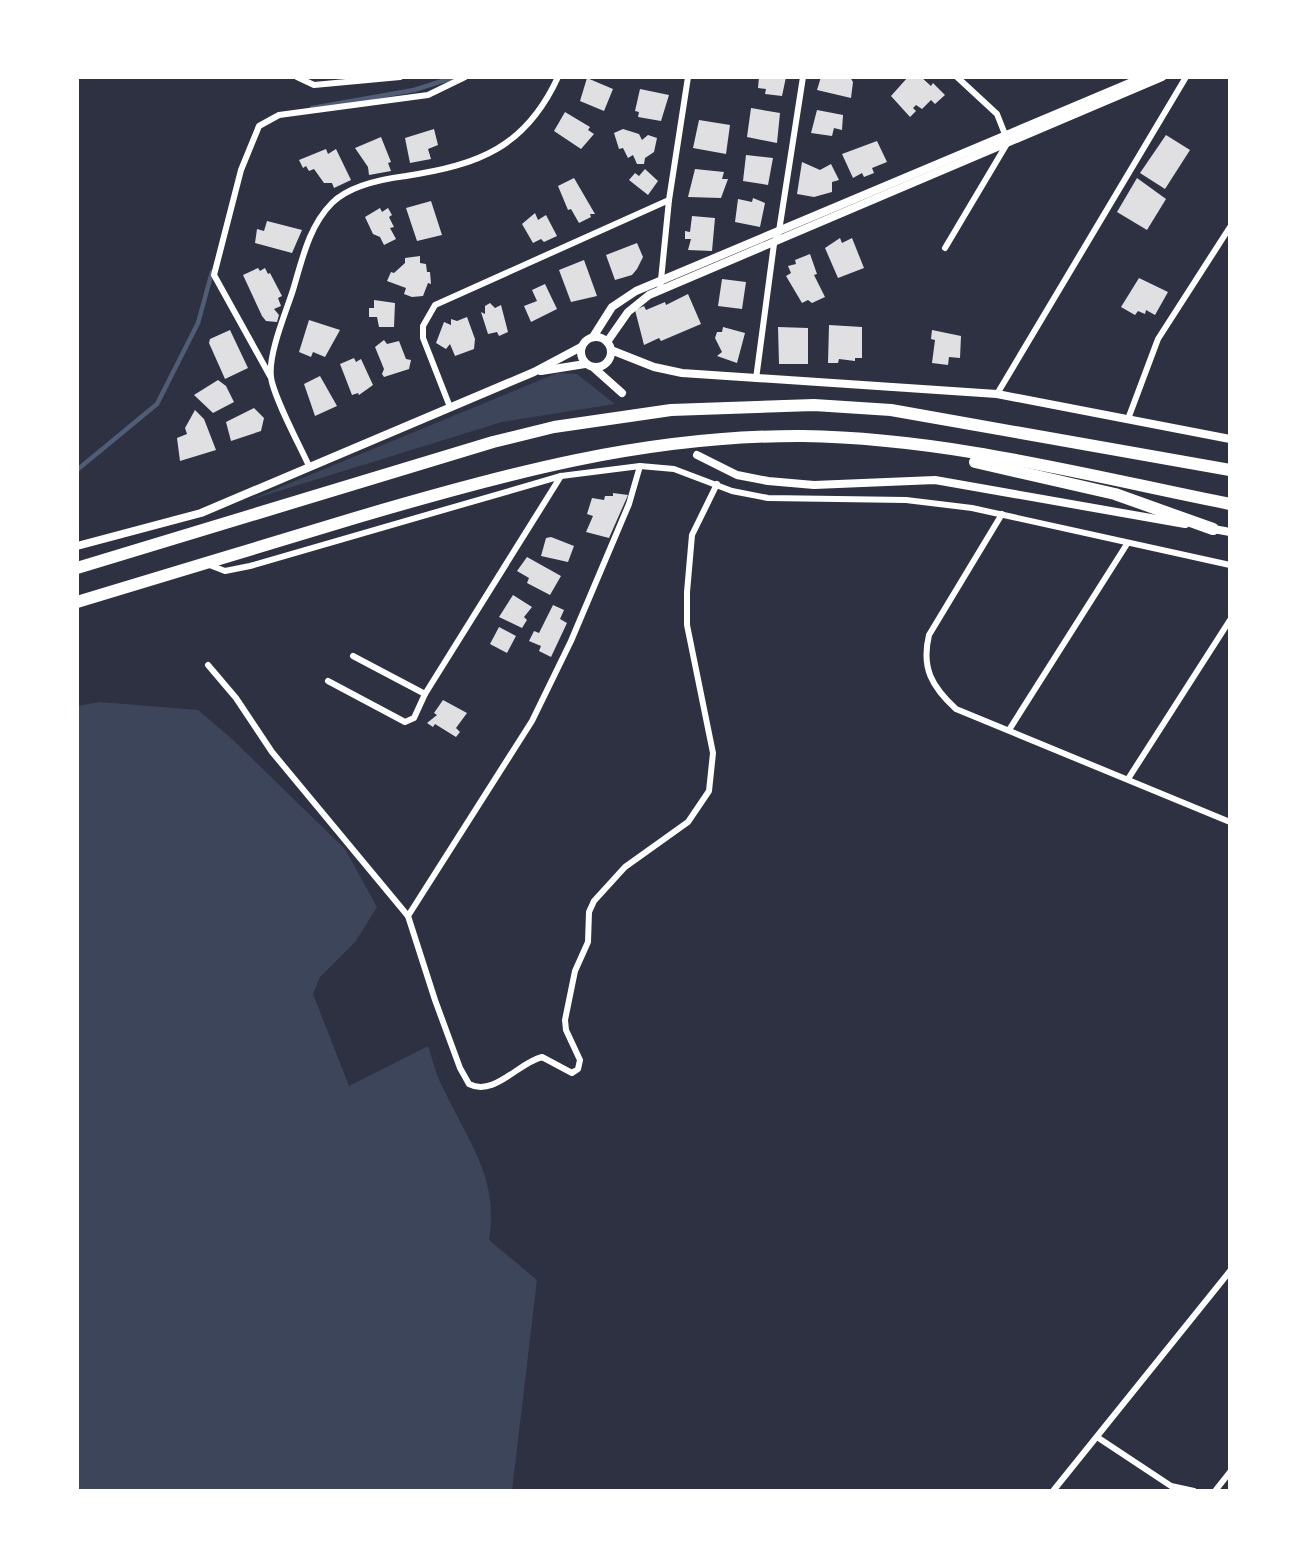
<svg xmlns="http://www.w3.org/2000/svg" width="1307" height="1568" font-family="'Sofia Sans Condensed',sans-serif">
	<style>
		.green { fill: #3c4559 }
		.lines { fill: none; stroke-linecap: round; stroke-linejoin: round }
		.stream { stroke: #4f5d75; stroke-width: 4.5 }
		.building { fill: #e0e0e3 }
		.minor { stroke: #fff; stroke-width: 6 }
		.tertiary { stroke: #fff; stroke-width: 8 }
		.motorway { stroke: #fff; stroke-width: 12 }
	</style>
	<rect width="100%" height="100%" fill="#2d3142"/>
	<g class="green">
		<polygon points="557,373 577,374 615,404 502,422 247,501"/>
		<path d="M100,702L198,710L231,738L345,849L377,907L356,941L320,977L313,994L349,1086L428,1046C433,1061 437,1078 445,1092C470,1144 499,1180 489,1240L537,1280L512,1491H77V706Z"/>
	</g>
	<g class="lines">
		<g class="stream">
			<polyline points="312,108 414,90 455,77"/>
			<polyline points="77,470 157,404 198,323 212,272"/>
		</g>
	</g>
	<g class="building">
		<polygon points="759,77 786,77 782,96 765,94 766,89 758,88"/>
		<polygon points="821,77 850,77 853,82 851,98 817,90"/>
		<polygon points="908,77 921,77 931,86 933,83 945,95 935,104 931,100 922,109 916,105 913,108 916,111 910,117 891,96"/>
		<polygon points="587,78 613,89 604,111 580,101"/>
		<polygon points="640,89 669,95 661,121 638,117 639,112 635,111"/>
		<polygon points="751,108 780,113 777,143 747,137"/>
		<polygon points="817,110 843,115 842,130 834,128 832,136 811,133"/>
		<polygon points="565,112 590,127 588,130 594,134 581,149 554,131"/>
		<polygon points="699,120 730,125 726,154 693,148"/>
		<polygon points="434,129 438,145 428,149 431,159 410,163 405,138"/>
		<polygon points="623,129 639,134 642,140 648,135 657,138 654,152 645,158 644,164 637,164 633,155 628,158 623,148 619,149 614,133"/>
		<polygon points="1166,135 1190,150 1165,189 1140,173"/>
		<polygon points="381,137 391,162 388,163 391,171 369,175 368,167 355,148"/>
		<polygon points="877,141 887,162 872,168 874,173 864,177 862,173 853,178 842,154"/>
		<polygon points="326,149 328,154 336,149 351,180 334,188 332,183 324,183 314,169 309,171 306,166 303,168 299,160"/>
		<polygon points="746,155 773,158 768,185 743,181"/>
		<polygon points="802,162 820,170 831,164 839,180 832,182 832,192 814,197 797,194"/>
		<polygon points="645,169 658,181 648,195 629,180 635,173 639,176"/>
		<polygon points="695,169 724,172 722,179 728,179 721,198 688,197"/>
		<polygon points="574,178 595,214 590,214 591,217 579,223 571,209 568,210 558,186"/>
		<polygon points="1137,178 1166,199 1147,230 1117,212"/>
		<polygon points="753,198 765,203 760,227 735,222 738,199 752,202"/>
		<polygon points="431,201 442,235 417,241 406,208"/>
		<polygon points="380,208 382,212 388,208 392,215 389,217 394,227 390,228 396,239 384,245 380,237 373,234 365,217"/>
		<polygon points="535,213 538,220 546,215 557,236 544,242 541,239 533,243 522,224"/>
		<polygon points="692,216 715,218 712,251 688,250 691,239 685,239 685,231 690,232"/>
		<polygon points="267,221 302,230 292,253 255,243 257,229 264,231"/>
		<polygon points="840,238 842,243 852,238 864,268 838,278 825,248"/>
		<polygon points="637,243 643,257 637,269 632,275 615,280 606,255"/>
		<polygon points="810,254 817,274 814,275 825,297 812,303 808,300 802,303 786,276 791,273 788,266 796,264 795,260"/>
		<polygon points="420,256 420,263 426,264 427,272 430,272 431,284 428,283 423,296 412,297 404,294 406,288 387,281 391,272 394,273 405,263 405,258"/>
		<polygon points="584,260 597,296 571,302 559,270"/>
		<polygon points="258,268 260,271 265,268 268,274 270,273 282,296 278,298 281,306 274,309 279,315 277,322 266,321 262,316 243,275"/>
		<polygon points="1139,278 1168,292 1155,315 1146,310 1145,314 1138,311 1135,315 1121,307"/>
		<polygon points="722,279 746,282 742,309 718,306"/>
		<polygon points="545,284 557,309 531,322 524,306 537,301 532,290"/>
		<polygon points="688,294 701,324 661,341 659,338 644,345 635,310 644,306 646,310 665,302 666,305"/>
		<polygon points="374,300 395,303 394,327 379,327 377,317 369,317 369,308 374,308"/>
		<polygon points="490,303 495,308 501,305 508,332 499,336 497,332 488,334 481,312 485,314 485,306"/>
		<polygon points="467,317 475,339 474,349 455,356 450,344 446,349 436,343 444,322 451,325 451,319 457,321"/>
		<polygon points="309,320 340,330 325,357 313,352 311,357 299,352"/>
		<polygon points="829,325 862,327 862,358 855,358 855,361 839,359 838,363 828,363"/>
		<polygon points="723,327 745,333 737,363 717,356 722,352 715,338 717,332 722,332"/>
		<polygon points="778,327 808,328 808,364 779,364"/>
		<polygon points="230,330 248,368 225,379 209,343 210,339"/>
		<polygon points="932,330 961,336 960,358 949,357 948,365 932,363 935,340 931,339"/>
		<polygon points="384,340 387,344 399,341 406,359 411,360 409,369 384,377 382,374 384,369 375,347"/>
		<polygon points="354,358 356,362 361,359 373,385 359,395 358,393 352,395 340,364"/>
		<polygon points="320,376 337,406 315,416 304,384"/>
		<polygon points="218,380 226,386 234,402 213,413 194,395"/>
		<polygon points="254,408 264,418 261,431 231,441 226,422"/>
		<polygon points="195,410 204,419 216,450 180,461 177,438 187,434 185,428"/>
		<polygon points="613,493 628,495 609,538 586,532 593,516 587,514 592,498 604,500 605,496 613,496"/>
		<polygon points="551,537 574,546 568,562 541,556 546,538"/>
		<polygon points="527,557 561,576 550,595 527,583 529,578 517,571"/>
		<polygon points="513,595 532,607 524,617 527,620 522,628 499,617"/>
		<polygon points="553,605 564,610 560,619 567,623 551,657 539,651 541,646 529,641 534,631 539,633"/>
		<polygon points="499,627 516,636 507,653 490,644"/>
		<polygon points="443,700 467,713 456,728 460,732 456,737 435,724 433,727 427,723 437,715 434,713"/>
	</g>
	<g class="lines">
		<g class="minor">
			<polyline points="297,77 314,85 400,77"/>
			<polyline points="945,248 1008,142 997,114 957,77"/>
			<polyline points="660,290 669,200 688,77"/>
			<polyline points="270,376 214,275 241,170 259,126 279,115 428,95 465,77"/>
			<polyline points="756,379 774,244 779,231 803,77"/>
			<polyline points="997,394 1186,77"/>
			<polyline points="450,407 423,338 423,326 435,305 669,200"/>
			<polyline points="1128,419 1158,339 1230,227"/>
			<path d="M309,466C300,446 273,396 271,377C268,354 286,312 293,290C302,260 309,226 332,203C350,185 382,179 406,176C479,165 526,147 558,77"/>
			<path d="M1002,514L929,635C921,668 932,687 956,709L1230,822"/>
			<polyline points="207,564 225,571 250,566 561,476 640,466 674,469 732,491 768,498 906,500 972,508 1230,565"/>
			<polyline points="353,656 425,694"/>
			<path d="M208,665L236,698L272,752L408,916L435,1000L460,1068L469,1084C494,1097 518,1063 542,1057L572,1073L578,1069L580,1060L566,1030L565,1020L575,971L588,942L589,912L594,901L625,867L688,822L709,791L713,753L687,625V592L692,535L717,484"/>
			<polyline points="328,681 405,722 414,718 425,694 561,476"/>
			<polyline points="1009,730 1127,544"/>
			<polyline points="1128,779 1230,620"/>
			<polyline points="408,916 532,721 571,641 629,504 640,466"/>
			<polyline points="1097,1437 1171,1486 1194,1491"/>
			<polyline points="1053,1491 1230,1271"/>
			<polyline points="1215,1491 1230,1472"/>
		</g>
		<g class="tertiary">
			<circle cx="596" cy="352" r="15"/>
			<polyline points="593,337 612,307 636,291 1144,77"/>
			<polyline points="607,342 628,312 649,295 1162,77"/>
			<polyline points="611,350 654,367 682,373 997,394 1230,439"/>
			<polyline points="594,368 622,393"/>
			<polyline points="541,371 585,364"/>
			<polyline points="697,455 737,475 768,481 814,485 935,480 1185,524"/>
			<polyline points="1208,528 1230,532"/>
			<polyline points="77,546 201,513 534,372 581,347"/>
		</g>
		<g class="motorway">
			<polyline points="975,462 1115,494 1213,529"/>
			<polyline points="77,568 493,442 554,427 671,410 814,405 891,410 1230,470"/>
			<path d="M77,602C170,574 262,546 355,518C504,474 646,435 803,436C947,438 1090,476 1230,504"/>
		</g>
	</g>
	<rect width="1307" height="1568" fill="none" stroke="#ffffff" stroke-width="158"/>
</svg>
